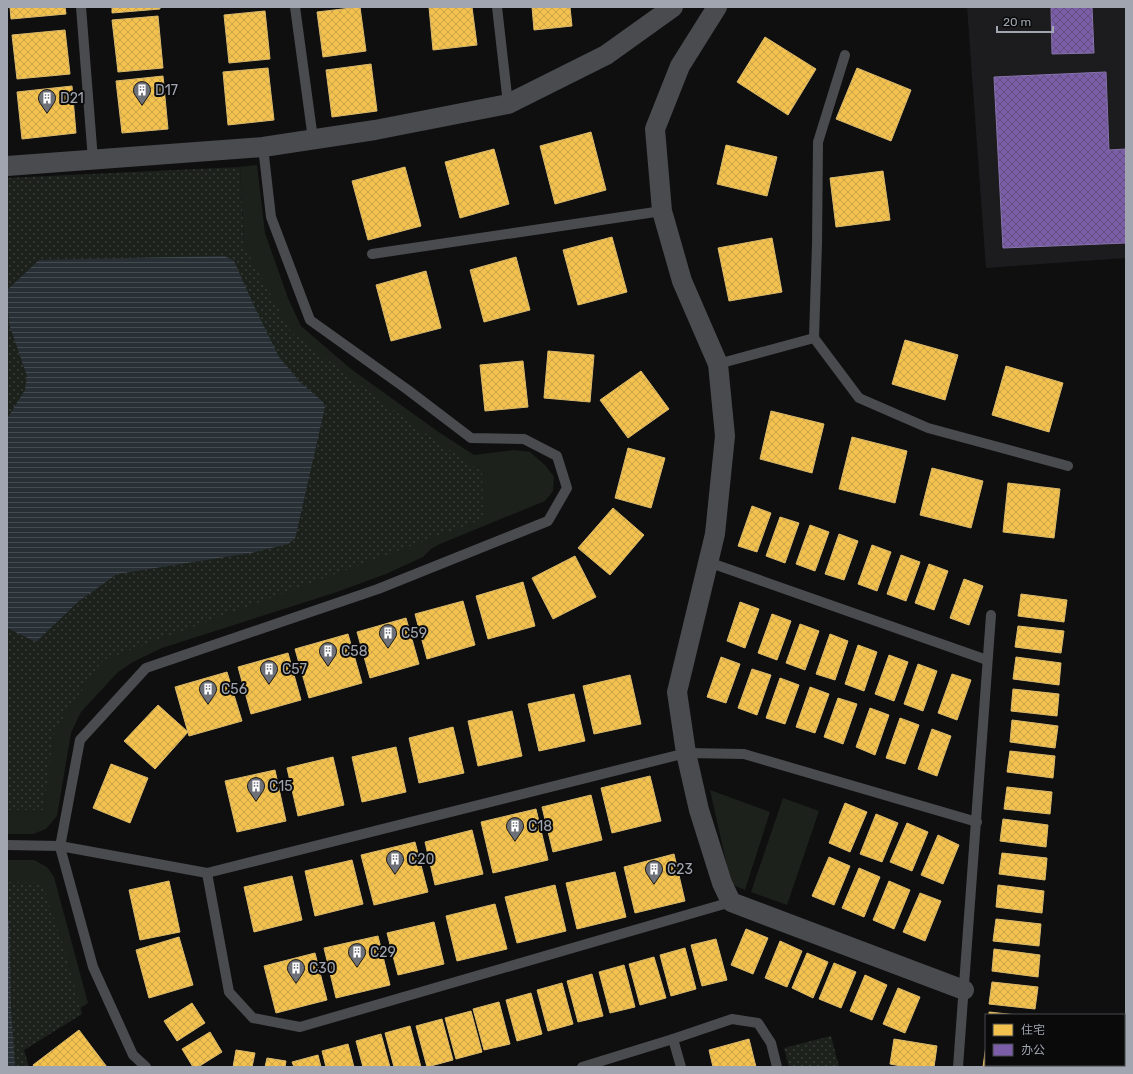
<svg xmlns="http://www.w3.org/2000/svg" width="1133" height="1074" font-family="Rubik,'Noto Sans SC',sans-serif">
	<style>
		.built { fill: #1c1c1e }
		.grass { fill: #1c211c }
		.park { fill: url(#park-dots) }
		.water { fill: url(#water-rules) }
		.homes { fill: url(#homes-cross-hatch); stroke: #dab96b }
		.offices { fill: url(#offices-cross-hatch); stroke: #8673aa }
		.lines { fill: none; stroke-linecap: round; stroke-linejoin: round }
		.lane { stroke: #4a4b4e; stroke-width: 10 }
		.street { stroke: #4a4b4e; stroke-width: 20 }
		.labels { text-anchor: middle; stroke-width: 4; stroke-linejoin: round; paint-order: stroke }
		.poi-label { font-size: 14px; fill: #a1a5b0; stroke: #0a0a0b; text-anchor: start }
	</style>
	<defs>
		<pattern id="park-dots" width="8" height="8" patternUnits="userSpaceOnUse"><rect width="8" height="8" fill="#1c211c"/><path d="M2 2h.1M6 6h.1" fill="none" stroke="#3a3e3a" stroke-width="1.8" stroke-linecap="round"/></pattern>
		<pattern id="water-rules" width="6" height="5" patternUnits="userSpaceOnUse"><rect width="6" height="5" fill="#293035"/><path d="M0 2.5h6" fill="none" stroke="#454b50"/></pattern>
		<pattern id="homes-cross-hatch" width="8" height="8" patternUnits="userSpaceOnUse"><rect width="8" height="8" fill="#f2c14e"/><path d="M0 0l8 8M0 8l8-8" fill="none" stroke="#cba449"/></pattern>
		<pattern id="offices-cross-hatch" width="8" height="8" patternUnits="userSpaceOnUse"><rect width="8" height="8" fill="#7b5ea7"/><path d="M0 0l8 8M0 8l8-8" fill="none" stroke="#614f7f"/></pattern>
	</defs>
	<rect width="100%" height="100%" fill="#0f0f10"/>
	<polygon class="built" points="967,7 1126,7 1126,258 986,268"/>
	<g class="grass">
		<polygon points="257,165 265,233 288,298 301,326 351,369 440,433 474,455 514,450 530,452 546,466 554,477 553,491 545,501 440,544 431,549 423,557 386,574 334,593 162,648 133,662 118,672 81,712 71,733 57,816 46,829 33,834 7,834 7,741 331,402 230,244 244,243 240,167"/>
		<polygon points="710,790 770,812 745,890 731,884"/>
		<polygon points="783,798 819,811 787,905 751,892"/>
		<polygon points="7,860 34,860 47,867 54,877 88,1003 52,1027 7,910"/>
	</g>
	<g class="park">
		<polygon points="240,167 244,243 242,243 291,332 416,427 482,472 483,519 103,660 54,730 43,810 7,810 7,178"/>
		<polygon points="7,882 42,883 63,945 82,1014 24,1050 29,1067 7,1067"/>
		<polygon points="831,1036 839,1067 789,1067 784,1048"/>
	</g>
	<g class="water">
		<polygon points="225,256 234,261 255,308 279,357 299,381 323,402 325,407 295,539 288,544 251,553 117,574 79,601 36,642 7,628 7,419 25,390 27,376 9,324 7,290 39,260"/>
		<polygon points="7,920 9,920 11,1009 15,1067 7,1067"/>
	</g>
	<g class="homes">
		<polygon points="10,7 65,7 66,14 11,19"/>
		<polygon points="112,7 160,7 160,9 112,13"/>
		<polygon points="360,7 366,51 323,57 317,12"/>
		<polygon points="429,7 472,7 477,45 433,50"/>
		<polygon points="532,7 570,7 572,26 534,30"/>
		<polygon points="265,11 270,59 229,63 224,15"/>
		<polygon points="158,16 163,68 118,72 112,20"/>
		<polygon points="65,30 70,74 17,79 12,35"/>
		<polygon points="765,37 816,69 788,115 737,82"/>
		<polygon points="371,64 377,111 332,117 326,70"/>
		<polygon points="268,68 274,120 228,125 223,72"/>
		<polygon points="857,68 911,90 891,141 836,119"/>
		<polygon points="163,76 168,129 122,133 116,81"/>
		<polygon points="72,86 76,133 22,139 17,92"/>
		<polygon points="591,132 606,190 555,204 540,146"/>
		<polygon points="726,145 777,157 767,196 717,184"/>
		<polygon points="494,149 509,204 460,218 445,162"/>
		<polygon points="405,167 421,226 368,240 352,181"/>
		<polygon points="883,171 890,220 836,227 830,178"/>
		<polygon points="612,237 627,292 578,305 563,250"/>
		<polygon points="772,238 782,292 729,301 718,248"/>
		<polygon points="516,257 530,310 484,322 470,270"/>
		<polygon points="426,271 441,328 391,341 376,285"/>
		<polygon points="905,340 958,355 945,400 892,384"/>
		<polygon points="548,351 594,355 590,402 544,398"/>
		<polygon points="523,361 528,407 485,411 480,365"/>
		<polygon points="1006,366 1063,383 1049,432 992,415"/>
		<polygon points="641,371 669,409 628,438 600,400"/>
		<polygon points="771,411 824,424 812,473 760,459"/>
		<polygon points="852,437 907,451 895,503 839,489"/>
		<polygon points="628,448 665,458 651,508 615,498"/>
		<polygon points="932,468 983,481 971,528 920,515"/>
		<polygon points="1008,483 1060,489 1054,538 1003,532"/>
		<polygon points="752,506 771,513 757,552 738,546"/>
		<polygon points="613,508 644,535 610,575 578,548"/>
		<polygon points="780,517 799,523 785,563 766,556"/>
		<polygon points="810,525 829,532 815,571 796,564"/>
		<polygon points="839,534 858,541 844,580 825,574"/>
		<polygon points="872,545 891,552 877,591 858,584"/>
		<polygon points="901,555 920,562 906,601 887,594"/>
		<polygon points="575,556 596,597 553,619 532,578"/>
		<polygon points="929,564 948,571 934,610 915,603"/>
		<polygon points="964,579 983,586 969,625 950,618"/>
		<polygon points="523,582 535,626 488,639 476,596"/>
		<polygon points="1021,594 1067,600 1064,622 1018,616"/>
		<polygon points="463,601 475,645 427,659 415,614"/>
		<polygon points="740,602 759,609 745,648 727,641"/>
		<polygon points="772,614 791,621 777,660 758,653"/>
		<polygon points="406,618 419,664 370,678 357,632"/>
		<polygon points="800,624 819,631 805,670 786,663"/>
		<polygon points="1018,626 1064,631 1061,653 1015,647"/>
		<polygon points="348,634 362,683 309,698 295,649"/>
		<polygon points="830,634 848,641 835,680 816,674"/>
		<polygon points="858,645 877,652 864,691 845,684"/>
		<polygon points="288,653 301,700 251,714 238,667"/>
		<polygon points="889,655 908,662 894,701 875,694"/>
		<polygon points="721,657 740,664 726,703 707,697"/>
		<polygon points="1016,657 1061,663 1059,685 1013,679"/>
		<polygon points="918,664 937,671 923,711 904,704"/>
		<polygon points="752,669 771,675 757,715 738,708"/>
		<polygon points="227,672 242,721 189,736 175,687"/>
		<polygon points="952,674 971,680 957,720 938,713"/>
		<polygon points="630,675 641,724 594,734 583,686"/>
		<polygon points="780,678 799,685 785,724 766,718"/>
		<polygon points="810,687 829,694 815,733 796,727"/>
		<polygon points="1013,689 1059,694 1057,716 1011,711"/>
		<polygon points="574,694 585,741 539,751 528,704"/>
		<polygon points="838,698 857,704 843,744 824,737"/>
		<polygon points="158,705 188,732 155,769 124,741"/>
		<polygon points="870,708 889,715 875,755 856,747"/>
		<polygon points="512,711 522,756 478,766 468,721"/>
		<polygon points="900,718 919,725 905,764 886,758"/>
		<polygon points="1012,720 1058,726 1055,748 1010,742"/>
		<polygon points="453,727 464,773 419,783 409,738"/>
		<polygon points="932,729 951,736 937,776 918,769"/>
		<polygon points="396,747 406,792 362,802 352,757"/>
		<polygon points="1010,751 1055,756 1053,778 1007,772"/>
		<polygon points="333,757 344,805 298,816 287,768"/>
		<polygon points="111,764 148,778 130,823 93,808"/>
		<polygon points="275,770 286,821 237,832 225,781"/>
		<polygon points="650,776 661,821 612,833 601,788"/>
		<polygon points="1007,787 1052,792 1050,814 1004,809"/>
		<polygon points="591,795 602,840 553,852 542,807"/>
		<polygon points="845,803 867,812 850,852 829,843"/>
		<polygon points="536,809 548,860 493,873 481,822"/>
		<polygon points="876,814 898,823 882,862 860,854"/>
		<polygon points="1003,819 1048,825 1046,847 1000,841"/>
		<polygon points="907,823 928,832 912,871 890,862"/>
		<polygon points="472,830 483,874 435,885 425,842"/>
		<polygon points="938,835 959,845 943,884 921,875"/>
		<polygon points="415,842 428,892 374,905 361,855"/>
		<polygon points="1002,853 1047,858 1045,880 999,874"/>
		<polygon points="674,854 685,901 635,913 624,867"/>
		<polygon points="829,857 850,866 834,905 812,896"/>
		<polygon points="352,860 363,904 315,916 305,871"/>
		<polygon points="859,868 880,877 864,917 842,908"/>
		<polygon points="615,872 626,917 577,929 566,883"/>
		<polygon points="292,876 302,920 254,932 244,887"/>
		<polygon points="169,881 180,932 140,940 129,890"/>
		<polygon points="889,881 910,890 894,929 873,920"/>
		<polygon points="555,885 566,931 517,943 505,897"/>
		<polygon points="998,885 1044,891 1042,913 996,907"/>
		<polygon points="920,893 941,901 925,941 903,932"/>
		<polygon points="495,904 507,949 457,961 446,916"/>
		<polygon points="996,919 1041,924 1039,946 993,941"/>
		<polygon points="434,922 444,964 398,975 387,933"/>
		<polygon points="746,929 768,938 753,974 731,965"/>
		<polygon points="378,936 390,985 336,998 324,948"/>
		<polygon points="179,937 193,985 149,998 136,950"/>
		<polygon points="716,939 727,980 702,986 691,945"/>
		<polygon points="780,941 802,951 787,987 765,978"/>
		<polygon points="685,948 696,989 671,996 660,955"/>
		<polygon points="994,949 1040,955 1038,977 992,971"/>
		<polygon points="315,953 327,1000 276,1013 264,966"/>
		<polygon points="807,953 828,962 813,998 792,988"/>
		<polygon points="654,957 666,998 640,1005 629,964"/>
		<polygon points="834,963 856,972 841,1008 819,999"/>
		<polygon points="624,965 635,1007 610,1013 599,972"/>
		<polygon points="592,974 603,1016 578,1022 567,981"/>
		<polygon points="865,975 887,985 872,1020 850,1011"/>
		<polygon points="992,982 1038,987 1035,1009 989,1004"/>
		<polygon points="562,983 573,1024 548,1031 537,990"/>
		<polygon points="898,988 920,997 905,1033 883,1024"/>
		<polygon points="531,993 542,1034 517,1041 506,1000"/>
		<polygon points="499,1002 510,1044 484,1050 473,1009"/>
		<polygon points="192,1003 205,1023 177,1041 164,1021"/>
		<polygon points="471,1011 482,1052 456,1059 445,1018"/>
		<polygon points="989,1012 1017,1015 989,1015"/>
		<polygon points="442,1019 453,1060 427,1067 416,1026"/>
		<polygon points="410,1026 421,1067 394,1067 385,1033"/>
		<polygon points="79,1030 107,1067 34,1067 33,1065"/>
		<polygon points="210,1032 222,1052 198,1067 193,1067 182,1049"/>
		<polygon points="381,1034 390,1067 363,1067 356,1041"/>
		<polygon points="749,1039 756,1067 713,1067 709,1050"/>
		<polygon points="894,1039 937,1046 934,1067 906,1067 890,1064"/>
		<polygon points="348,1044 354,1067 326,1067 322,1051"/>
		<polygon points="986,1045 986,1065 1030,1065 1029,1067 983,1067"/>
		<polygon points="236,1050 255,1053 252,1067 233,1067"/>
		<polygon points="318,1055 321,1067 294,1067 292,1062"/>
		<polygon points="267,1058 286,1061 285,1067 265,1067"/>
	</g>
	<g class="offices">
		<polygon points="1051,7 1092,7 1094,53 1052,54"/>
		<polygon points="1106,72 1109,150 1126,149 1126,243 1003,248 994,77"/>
	</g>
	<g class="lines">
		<g class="lane">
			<polyline points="81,7 93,160"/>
			<polyline points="295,7 313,139"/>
			<polyline points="497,7 508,104"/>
			<polyline points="845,55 818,142 817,244 814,338 859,398 928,428 1068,466"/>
			<polyline points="372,254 662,211"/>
			<polyline points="718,364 814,338"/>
			<polyline points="708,562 987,660"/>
			<polyline points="7,845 60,846 207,873 686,753 744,754 977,822"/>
			<polyline points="207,873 229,992 253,1018 300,1027 731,902"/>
			<polyline points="673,1039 732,1019 758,1023 771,1043 777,1067"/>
			<polyline points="146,1067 133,1055 93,967 60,847 80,740 146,668 378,589 548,521 567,488 557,456 524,439 471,438 408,390 310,320 271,217 263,147"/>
			<polyline points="582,1067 673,1039 681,1067"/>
			<polyline points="958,1067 991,615"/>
		</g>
		<g class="street">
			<polyline points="717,7 680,66 655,129 662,211 682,281 718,364 725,436 715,534 677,692 686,753 699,810 722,883 731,902 964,990"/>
			<polyline points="7,166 263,147 375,130 508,104 606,55 673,7"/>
		</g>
	</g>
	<defs>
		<g id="building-pin" transform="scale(0.9)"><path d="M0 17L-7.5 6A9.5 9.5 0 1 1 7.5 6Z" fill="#6e7078" stroke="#0a0a0b"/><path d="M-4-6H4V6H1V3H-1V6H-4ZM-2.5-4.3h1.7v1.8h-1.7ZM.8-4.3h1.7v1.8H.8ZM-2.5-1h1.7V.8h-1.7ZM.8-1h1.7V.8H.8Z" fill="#fff"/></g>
	</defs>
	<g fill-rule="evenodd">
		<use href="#building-pin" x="142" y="90"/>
		<use href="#building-pin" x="47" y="98"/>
		<use href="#building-pin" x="388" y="633"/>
		<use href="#building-pin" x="328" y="651"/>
		<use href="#building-pin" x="269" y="669"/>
		<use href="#building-pin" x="208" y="689"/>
		<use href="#building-pin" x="256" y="786"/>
		<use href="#building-pin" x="515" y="826"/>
		<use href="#building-pin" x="395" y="859"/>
		<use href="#building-pin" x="654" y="869"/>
		<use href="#building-pin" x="357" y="952"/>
		<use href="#building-pin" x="296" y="968"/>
	</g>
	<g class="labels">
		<g class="poi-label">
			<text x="155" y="95">D17</text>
			<text x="60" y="103">D21</text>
			<text x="401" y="638">C59</text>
			<text x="341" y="656">C58</text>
			<text x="282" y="674">C57</text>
			<text x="221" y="694">C56</text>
			<text x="269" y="791">C15</text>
			<text x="528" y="831">C18</text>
			<text x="408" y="864">C20</text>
			<text x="667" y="874">C23</text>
			<text x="370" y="957">C29</text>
			<text x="309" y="973">C30</text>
		</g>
	</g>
	<rect width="1133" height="1074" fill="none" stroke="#a1a5b0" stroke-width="16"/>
	<rect x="985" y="1014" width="140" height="52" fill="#0a0a0b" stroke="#46484d"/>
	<rect x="993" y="1024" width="20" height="12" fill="#f2c14e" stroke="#46484d"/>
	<text x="1021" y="1034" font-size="12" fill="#a1a5b0">住宅</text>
	<rect x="993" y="1044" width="20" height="12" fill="#7b5ea7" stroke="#46484d"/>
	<text x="1021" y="1054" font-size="12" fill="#a1a5b0">办公</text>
	<path d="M997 26v6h56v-6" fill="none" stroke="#a1a5b0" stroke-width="2"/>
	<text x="1003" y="26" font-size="12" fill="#a1a5b0" stroke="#0a0a0b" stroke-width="3" paint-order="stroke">20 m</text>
</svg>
